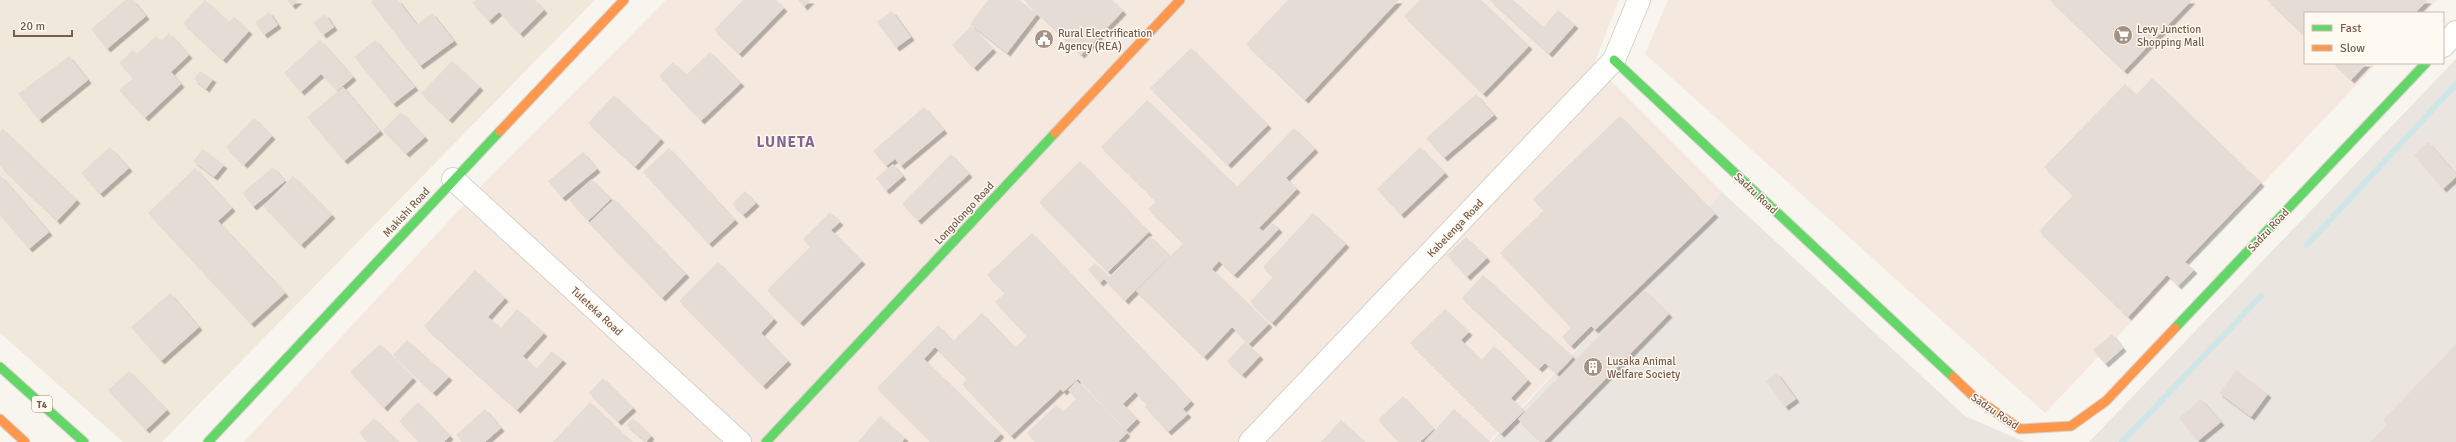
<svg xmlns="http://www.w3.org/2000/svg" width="2456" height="442" font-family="Signika,sans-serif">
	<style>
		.residential { fill: #f1e8dc }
		.commercial { fill: #f5e8df }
		.industrial { fill: #ebe5df }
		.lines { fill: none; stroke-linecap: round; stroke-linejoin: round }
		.stream { stroke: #cfe6e8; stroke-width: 6 }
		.building { fill: #e5ddd5; filter: url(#shadow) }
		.street-casing { stroke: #d7d2cc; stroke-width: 24 }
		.fast-casing { stroke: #d8d2cc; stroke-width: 11 }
		.slow-casing { stroke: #d8d2cc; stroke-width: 11 }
		.street { stroke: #fefefc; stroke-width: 22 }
		.fast { stroke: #63d668; stroke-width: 9 }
		.slow { stroke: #ff974d; stroke-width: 9 }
		.labels { text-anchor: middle; stroke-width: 3; stroke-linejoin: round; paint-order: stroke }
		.shield { fill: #fffaf1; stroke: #a08c7e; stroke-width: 1 }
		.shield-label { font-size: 10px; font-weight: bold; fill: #775d4d }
		.poi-label { font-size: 11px; fill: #775d4d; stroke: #fffaf1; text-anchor: start }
		.street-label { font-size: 11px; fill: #775d4d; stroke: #fffaf1 }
		.district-label { font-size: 15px; font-weight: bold; letter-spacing: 1px; fill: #856692; stroke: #fffaf1 }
	</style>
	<defs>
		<filter id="shadow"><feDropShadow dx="3.5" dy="3.5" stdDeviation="0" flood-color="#0004"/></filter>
	</defs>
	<rect width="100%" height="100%" fill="#f8f5ee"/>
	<polygon class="residential" points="0,0 595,0 162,442 123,442 0,333"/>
	<g class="commercial">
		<polygon points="666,0 1619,0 1594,64 1722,192 1489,442 244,442 484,183"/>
		<polygon points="1668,0 2437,0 2425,13 2305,13 2305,63 2377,63 2045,413 1645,54"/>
	</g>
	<g class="industrial">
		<polygon points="2456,59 2456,442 2089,442"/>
		<polygon points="1722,192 1965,416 2025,442 1491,442"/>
	</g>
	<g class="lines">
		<g class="stream">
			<polyline points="2307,245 2456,84"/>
			<polyline points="2122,442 2261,296"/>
		</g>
	</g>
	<g class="building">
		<polygon points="125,0 133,0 146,16 107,49 91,29"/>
		<polygon points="205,0 229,22 234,17 249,31 223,60 183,23"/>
		<polygon points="287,0 299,0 292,6"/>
		<polygon points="373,0 398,0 417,25 432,13 454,41 420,66 371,2"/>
		<polygon points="476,0 535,0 544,10 520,34 499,12 489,21 472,3"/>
		<polygon points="743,0 776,0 784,8 739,54 714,30"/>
		<polygon points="798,0 811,0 804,7"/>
		<polygon points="988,0 1019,0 1037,14 1007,53 970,24"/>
		<polygon points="1024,0 1112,0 1123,11 1081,55"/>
		<polygon points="1288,0 1399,0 1305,100 1246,44"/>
		<polygon points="1420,0 1481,0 1529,46 1483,94 1404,16"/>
		<polygon points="1490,0 1513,0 1543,27 1558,10 1575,25 1549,54"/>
		<polygon points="2050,0 2192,0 2124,71"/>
		<polygon points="2267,0 2428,0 2415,13 2305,13 2305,36"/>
		<polygon points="892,11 911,37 896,48 877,22"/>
		<polygon points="269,12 278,25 264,35 255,23"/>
		<polygon points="325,14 334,27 323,35 313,23"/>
		<polygon points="971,26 993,49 974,68 952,45"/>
		<polygon points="169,33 189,55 171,72 181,84 145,118 119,90 133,78 119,63 133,50 137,54 156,36 161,41"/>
		<polygon points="320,40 353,77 337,91 321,74 301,92 284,73"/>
		<polygon points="375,40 415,87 393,104 354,57"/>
		<polygon points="1191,48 1268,125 1228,165 1150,88"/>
		<polygon points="710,52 741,83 701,121 659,76 673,62 686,75"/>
		<polygon points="69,56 88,80 39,120 18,94"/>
		<polygon points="452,61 480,87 449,120 421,93"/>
		<polygon points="2333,63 2367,63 2351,80"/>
		<polygon points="200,71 213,79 206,89 194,79"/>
		<polygon points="2152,78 2261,183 2185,262 2194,270 2178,286 2167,275 2128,317 2039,231 2073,195 2044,167 2125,84 2136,95"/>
		<polygon points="343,87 380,131 344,161 307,117"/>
		<polygon points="1476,94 1494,115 1444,158 1426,138"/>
		<polygon points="614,95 661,139 635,167 588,123"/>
		<polygon points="1147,100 1237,187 1294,128 1315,149 1286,178 1297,189 1259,228 1264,232 1273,223 1279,229 1234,275 1219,261 1212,269 1269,324 1249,344 1232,327 1204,357 1136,291 1183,243 1148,209 1156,201 1101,147"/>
		<polygon points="924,107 944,130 901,166 895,159 886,166 873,151"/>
		<polygon points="401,112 425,137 406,154 383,130"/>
		<polygon points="1620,116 1715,214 1595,330 1591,326 1571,346 1562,337 1571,327 1500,253 1544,210 1533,199"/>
		<polygon points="254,118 272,136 244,165 226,147"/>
		<polygon points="3,129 77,200 57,221 0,166 0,132"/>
		<polygon points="2428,142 2456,174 2456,177 2443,189 2414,155"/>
		<polygon points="110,147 129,168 100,194 81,173"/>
		<polygon points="1420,147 1445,173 1401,215 1377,189"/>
		<polygon points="669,148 735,220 709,244 643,172"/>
		<polygon points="203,149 224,165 214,177 193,161"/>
		<polygon points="583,152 597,169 562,198 548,181"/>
		<polygon points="951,154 969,174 918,221 902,204"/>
		<polygon points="1080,161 1149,232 1108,272 1039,202"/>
		<polygon points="893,164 903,176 886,191 876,178"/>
		<polygon points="273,167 285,181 253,207 242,193"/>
		<polygon points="195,168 232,208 218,221 285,293 251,324 148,213"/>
		<polygon points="0,175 49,232 29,249 0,215"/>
		<polygon points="293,176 332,215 301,245 263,206"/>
		<polygon points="592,179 611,199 588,221 569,200"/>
		<polygon points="745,191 756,203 743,215 732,204"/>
		<polygon points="614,199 686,274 662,298 589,223"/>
		<polygon points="830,212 840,222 831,230 862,261 800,323 767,290 810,247 803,239"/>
		<polygon points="1313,213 1346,244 1272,323 1250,302 1273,277 1263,267"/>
		<polygon points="1032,233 1191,401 1183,409 1188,414 1168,432 1145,407 1147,404 1135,392 1123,404 1137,419 1126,430 1078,379 1063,392 1061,389 1011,436 962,384 967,379 935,347 924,359 1001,434 993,442 931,442 877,388 938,325 953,341 982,313 1015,348 1027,336 995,302 1005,293 987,275"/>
		<polygon points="1150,236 1170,256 1125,301 1104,279 1100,283 1088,270 1095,263 1109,277"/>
		<polygon points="1466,237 1487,258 1467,277 1447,255"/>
		<polygon points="718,262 774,319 761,333 788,361 763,386 679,301"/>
		<polygon points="475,270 505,298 488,317 501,328 517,309 544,333 523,356 536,369 552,351 563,360 517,410 424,326"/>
		<polygon points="1483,275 1573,357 1557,374 1545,363 1539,369 1462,298"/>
		<polygon points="1644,290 1669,314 1544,442 1541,442 1518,419"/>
		<polygon points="170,293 199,327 161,361 131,327"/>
		<polygon points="1445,309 1469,332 1461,340 1481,360 1494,346 1528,380 1511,398 1524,411 1501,434 1410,343"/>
		<polygon points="2112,334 2123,348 2105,364 2093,350"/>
		<polygon points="407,340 449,377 433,393 393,355"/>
		<polygon points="1245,342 1260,356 1242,375 1227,361"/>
		<polygon points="380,344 413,378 384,408 350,372"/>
		<polygon points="2456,344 2456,442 2370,442 2388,424 2383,420"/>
		<polygon points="2236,370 2268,394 2251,417 2219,393"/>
		<polygon points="129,371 167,410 146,430 108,390"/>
		<polygon points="1777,373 1796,399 1785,407 1766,381"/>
		<polygon points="603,378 633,408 618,422 589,393"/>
		<polygon points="1077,381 1127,433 1118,442 1036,442 1027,433 1056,405 1063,412 1076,399 1068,390"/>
		<polygon points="1403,396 1434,429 1420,442 1399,442 1378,420"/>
		<polygon points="2201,399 2221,422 2198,441 2179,418"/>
		<polygon points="418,402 450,436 444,442 419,442 399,421"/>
		<polygon points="590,402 632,442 553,442"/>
		<polygon points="485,409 501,428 485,442 462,442 456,435"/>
		<polygon points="1454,409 1490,442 1424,442"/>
		<polygon points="880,416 905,438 902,442 858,442"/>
		<polygon points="374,418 399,442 368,442 359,433"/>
		<polygon points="633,418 651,436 646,442 626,425"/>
		<polygon points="1341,420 1365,442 1321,442"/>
	</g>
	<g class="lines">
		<g class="street-casing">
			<g id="street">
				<polyline points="2443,46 2456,32"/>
				<polyline points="453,179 740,442"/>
				<polyline points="1250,442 1614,60 1639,0"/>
			</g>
		</g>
		<g class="fast-casing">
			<g id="fast">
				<polyline points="1614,60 1953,377"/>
				<polyline points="2175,328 2426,63"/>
				<polyline points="0,367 84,442"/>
				<polyline points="208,442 500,131"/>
				<polyline points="766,442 1055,133"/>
			</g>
		</g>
		<g class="slow-casing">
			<g id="slow">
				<polyline points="500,131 624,0"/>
				<polyline points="1055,133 1180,0"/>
				<polyline points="1953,377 1974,397 2020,429 2071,426 2106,401 2175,328"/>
				<polyline points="0,419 25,442"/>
			</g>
		</g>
		<use href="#street" class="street"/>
		<use href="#fast" class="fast"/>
		<use href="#slow" class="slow"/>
	</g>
	<defs>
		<g id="supermarket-disc" transform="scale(1)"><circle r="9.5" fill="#a49285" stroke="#fffaf1"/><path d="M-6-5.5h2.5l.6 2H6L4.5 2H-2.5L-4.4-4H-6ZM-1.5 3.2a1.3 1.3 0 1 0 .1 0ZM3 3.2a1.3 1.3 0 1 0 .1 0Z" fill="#fff"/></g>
		<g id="civic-disc" transform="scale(1)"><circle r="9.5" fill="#a49285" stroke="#fffaf1"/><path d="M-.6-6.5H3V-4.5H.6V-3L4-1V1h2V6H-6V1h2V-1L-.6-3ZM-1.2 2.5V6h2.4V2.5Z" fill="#fff"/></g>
		<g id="building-disc" transform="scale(1)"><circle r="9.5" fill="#a49285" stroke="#fffaf1"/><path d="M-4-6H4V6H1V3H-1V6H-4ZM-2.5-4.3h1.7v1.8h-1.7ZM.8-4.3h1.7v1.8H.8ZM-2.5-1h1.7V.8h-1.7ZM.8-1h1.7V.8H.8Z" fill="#fff"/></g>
	</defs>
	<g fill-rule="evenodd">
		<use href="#supermarket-disc" x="2123" y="35"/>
		<use href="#civic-disc" x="1044" y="39"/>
		<use href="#building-disc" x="1593" y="367"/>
	</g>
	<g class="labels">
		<rect class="shield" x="32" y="396" width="20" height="16" rx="3"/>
		<g class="shield-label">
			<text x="42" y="408">T4</text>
		</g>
		<g class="poi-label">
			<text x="2137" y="33">Levy Junction<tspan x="2137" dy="13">Shopping Mall</tspan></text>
			<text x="1058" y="37">Rural Electrification<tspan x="1058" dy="13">Agency (REA)</tspan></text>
			<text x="1607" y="365">Lusaka Animal<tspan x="1607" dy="13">Welfare Society</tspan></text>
		</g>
		<g class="street-label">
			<text transform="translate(1756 193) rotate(43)" y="4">Sadzu Road</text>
			<text transform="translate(406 212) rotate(-47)" y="4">Makishi Road</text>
			<text transform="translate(964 213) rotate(-47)" y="4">Longolongo Road</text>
			<text transform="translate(1455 228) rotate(-46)" y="4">Kabelenga Road</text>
			<text transform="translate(2268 230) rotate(-47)" y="4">Sadzu Road</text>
			<text transform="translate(597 311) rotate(43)" y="4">Tuleteka Road</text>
			<text transform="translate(1995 411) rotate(34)" y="4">Sadzu Road</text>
		</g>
		<g class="district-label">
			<text x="786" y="147">LUNETA</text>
		</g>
	</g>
	<rect x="2304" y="12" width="140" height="52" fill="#fffaf1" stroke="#c9bbaf"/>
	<rect x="2312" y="25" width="20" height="6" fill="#63d668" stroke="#c9bbaf"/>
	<text x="2340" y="32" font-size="12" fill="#775d4d">Fast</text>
	<rect x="2312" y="45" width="20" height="6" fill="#ff974d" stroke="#c9bbaf"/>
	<text x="2340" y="52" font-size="12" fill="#775d4d">Slow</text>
	<path d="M14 30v6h58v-6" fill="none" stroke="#775d4d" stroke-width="2"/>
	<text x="20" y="30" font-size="12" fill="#775d4d" stroke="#fffaf1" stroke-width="3" paint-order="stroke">20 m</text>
</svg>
